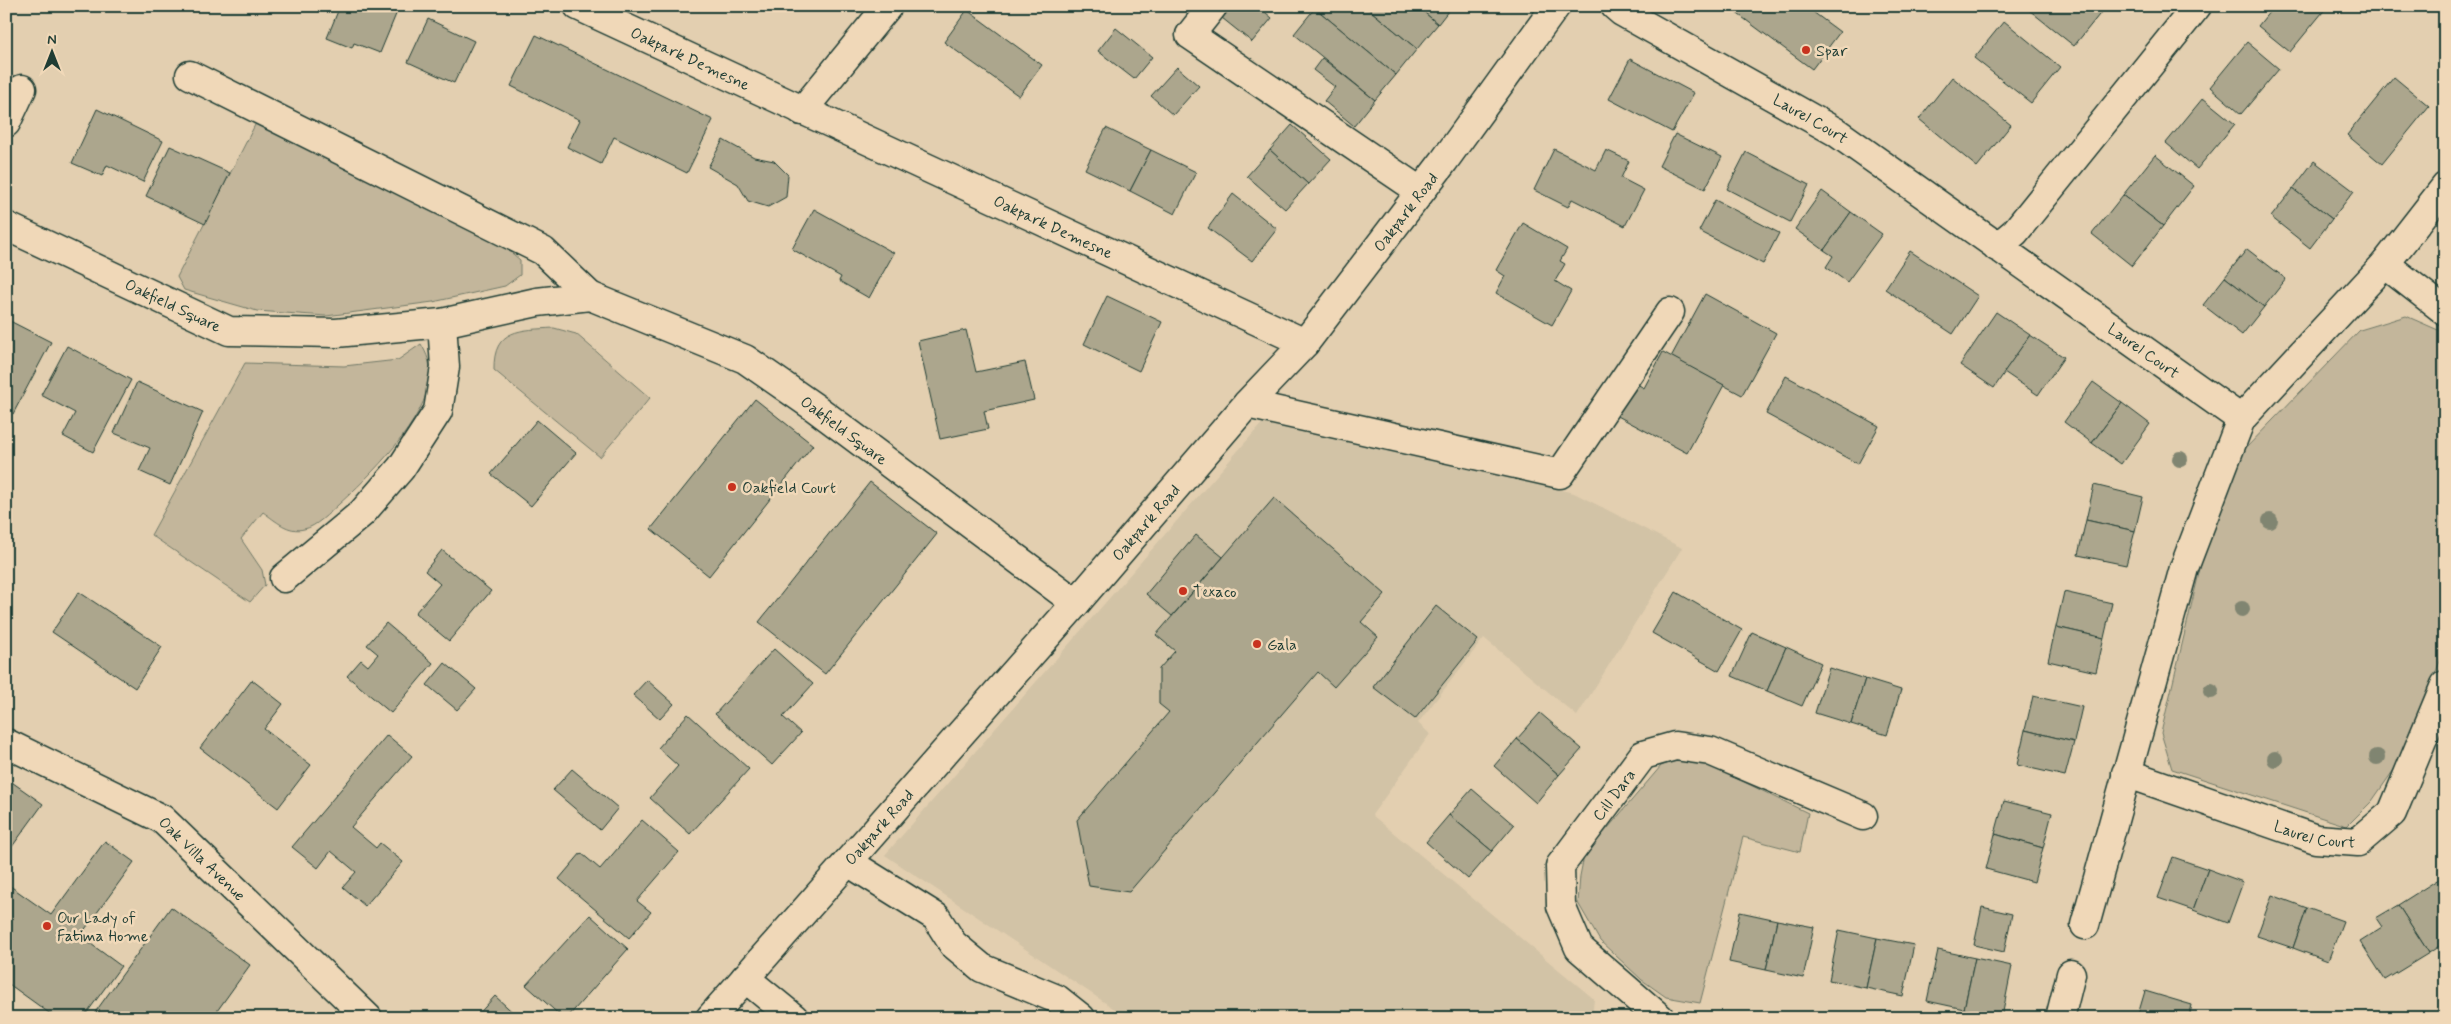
<svg xmlns="http://www.w3.org/2000/svg" width="2451" height="1024" font-family="Mynerve,sans-serif">
	<style>
		.built { fill: #d2c3a6 }
		.green { fill: #c3b69b; stroke: #717a68 }
		.building { fill: #aca68d; stroke: #1f3d34 }
		.lines { fill: none; stroke-linecap: round; stroke-linejoin: round }
		.minor-casing { stroke: #1f3d34; stroke-width: 31 }
		.major-casing { stroke: #1f3d34; stroke-width: 31 }
		.minor { stroke: #f0d8b8; stroke-width: 28 }
		.major { stroke: #f0d8b8; stroke-width: 28 }
		.tree { fill: #808571 }
		.poi-dot { fill: #c8321e; stroke: #f0d8b8; stroke-width: 2 }
		.labels { text-anchor: middle; stroke-width: 5; stroke-linejoin: round; paint-order: stroke }
		.poi-label { font-size: 16px; fill: #1f3d34; stroke: #f0d8b8; text-anchor: start }
		.street-label { font-size: 16px; fill: #1f3d34; stroke: #f0d8b8 }
	</style>
	<rect width="100%" height="100%" fill="#e3cfb0"/>
	<filter id="ink" filterUnits="userSpaceOnUse"><feTurbulence type="fractalNoise" baseFrequency=".02" numOctaves="2"/><feDisplacementMap in="SourceGraphic" scale="10" xChannelSelector="R" yChannelSelector="G"/><feConvolveMatrix kernelMatrix="1 2 1 2 8 2 1 2 1" color-interpolation-filters="sRGB"/></filter>
	<g filter="url(#ink)">
		<polygon class="built" points="1264,421 1574,493 1682,548 1577,716 1484,638 1418,723 1430,734 1372,815 1594,999 1592,1018 1128,1018 885,855"/>
		<g class="green">
			<polygon points="257,121 506,248 520,260 520,275 505,286 433,302 326,316 257,311 184,290 177,277"/>
			<polygon points="2406,316 2445,333 2445,649 2400,761 2372,801 2347,826 2172,769 2161,733 2203,556 2244,450 2360,330"/>
			<path d="M554,328L576,334L650,398L600,457L494,370C493,328 521,330 554,328Z"/>
			<path d="M421,344C427,354 431,364 430,376C428,419 368,478 338,505C329,513 316,527 304,529C288,533 276,521 263,512L241,539L262,570L265,585L250,602L151,535L245,363L344,366L398,360Z"/>
			<polygon points="1683,757 1705,763 1808,813 1800,852 1743,837 1700,1003 1666,997 1642,980 1600,941 1578,903 1580,876 1584,856 1661,766"/>
		</g>
		<g class="building">
			<polygon points="340,6 399,7 380,53 354,43 352,48 327,38"/>
			<polygon points="1232,6 1258,6 1272,18 1252,42 1222,18"/>
			<polygon points="1326,6 1365,6 1417,49 1396,75 1321,13"/>
			<polygon points="1365,6 1417,6 1438,24 1417,49"/>
			<polygon points="1417,6 1452,6 1438,24"/>
			<polygon points="1727,6 1805,6 1840,32 1812,69"/>
			<polygon points="2024,6 2097,6 2103,10 2074,46"/>
			<polygon points="2274,6 2326,6 2327,7 2290,52 2258,26"/>
			<polygon points="1315,8 1396,75 1375,100 1294,34"/>
			<polygon points="967,10 1042,65 1019,96 944,42"/>
			<polygon points="428,19 474,41 454,83 408,62"/>
			<polygon points="2004,21 2060,67 2031,103 1974,58"/>
			<polygon points="1116,28 1152,57 1134,79 1098,51"/>
			<polygon points="536,35 713,120 687,173 614,137 601,164 567,147 580,120 511,86"/>
			<polygon points="2247,42 2279,69 2241,114 2210,87"/>
			<polygon points="1322,58 1375,100 1354,126 1324,101 1335,87 1313,70"/>
			<polygon points="1630,59 1694,93 1672,132 1609,99"/>
			<polygon points="1177,67 1199,86 1173,115 1151,96"/>
			<polygon points="1952,77 2011,125 1977,167 1919,119"/>
			<polygon points="2394,77 2429,106 2382,164 2347,135"/>
			<polygon points="2203,98 2235,124 2197,169 2166,143"/>
			<polygon points="97,109 163,141 143,182 107,165 102,176 72,163"/>
			<polygon points="1292,125 1331,159 1308,184 1270,150"/>
			<polygon points="1106,128 1151,150 1130,191 1085,169"/>
			<polygon points="1675,134 1722,157 1705,189 1659,166"/>
			<polygon points="723,140 754,157 774,161 788,175 786,197 768,207 748,201 738,184 708,167"/>
			<polygon points="170,146 230,173 205,224 146,196"/>
			<polygon points="1554,149 1596,170 1606,150 1629,161 1621,178 1644,190 1625,226 1572,199 1568,207 1534,190"/>
			<polygon points="1151,150 1196,172 1175,214 1130,191"/>
			<polygon points="1270,150 1308,184 1285,209 1247,176"/>
			<polygon points="1746,152 1809,185 1790,222 1727,189"/>
			<polygon points="2155,155 2194,186 2163,226 2123,195"/>
			<polygon points="2314,161 2354,191 2332,219 2293,189"/>
			<polygon points="2293,189 2332,219 2310,248 2271,217"/>
			<polygon points="1822,191 1851,212 1824,250 1795,229"/>
			<polygon points="1233,194 1277,229 1252,261 1208,228"/>
			<polygon points="2123,195 2163,226 2132,266 2092,234"/>
			<polygon points="1715,200 1779,233 1763,264 1699,231"/>
			<polygon points="814,209 894,253 869,298 839,281 841,277 792,249"/>
			<polygon points="1851,212 1882,234 1847,282 1826,267 1833,256 1824,250"/>
			<polygon points="1523,223 1567,249 1560,261 1565,264 1555,281 1571,291 1552,325 1496,293 1505,276 1496,270"/>
			<polygon points="2247,249 2286,279 2264,307 2225,277"/>
			<polygon points="1910,251 1978,296 1953,334 1885,289"/>
			<polygon points="2225,277 2264,307 2242,335 2203,305"/>
			<polygon points="1705,294 1776,333 1742,395 1671,357"/>
			<polygon points="1107,296 1162,322 1139,371 1084,344"/>
			<polygon points="1996,312 2030,335 1994,388 1960,365"/>
			<polygon points="6,319 51,342 13,414 6,410"/>
			<polygon points="966,330 976,372 1025,362 1034,400 984,411 988,429 940,439 918,341"/>
			<polygon points="2030,335 2064,357 2038,395 2004,372"/>
			<polygon points="67,346 131,380 93,452 63,436 75,413 41,395"/>
			<polygon points="1663,352 1724,385 1687,453 1612,413 1630,380 1644,388"/>
			<polygon points="1786,376 1879,426 1858,464 1766,414"/>
			<polygon points="137,382 203,412 170,485 139,471 150,448 114,433"/>
			<polygon points="2093,382 2122,403 2092,443 2064,422"/>
			<polygon points="755,399 813,445 709,576 651,529"/>
			<polygon points="2122,403 2150,424 2121,464 2092,443"/>
			<polygon points="537,420 576,453 531,506 491,474"/>
			<polygon points="870,482 937,534 825,674 759,622"/>
			<polygon points="2094,485 2143,497 2135,531 2086,520"/>
			<polygon points="1274,498 1385,594 1361,622 1378,637 1334,687 1318,672 1129,892 1089,886 1077,820 1169,712 1159,704 1159,669 1175,651 1156,635"/>
			<polygon points="2086,520 2135,531 2126,565 2078,555"/>
			<polygon points="1196,535 1223,557 1172,616 1146,594"/>
			<polygon points="442,550 491,591 449,641 415,613 440,584 425,571"/>
			<polygon points="79,592 162,647 135,688 52,632"/>
			<polygon points="1676,592 1742,630 1719,671 1652,633"/>
			<polygon points="2064,592 2112,603 2104,638 2056,627"/>
			<polygon points="1436,606 1478,640 1415,719 1373,687"/>
			<polygon points="386,623 433,663 391,713 347,676 361,660 368,666 378,654 367,645"/>
			<polygon points="2056,627 2104,638 2096,672 2048,661"/>
			<polygon points="1752,632 1786,647 1767,691 1732,676"/>
			<polygon points="1786,647 1821,663 1802,706 1767,691"/>
			<polygon points="774,649 813,684 783,717 801,733 772,765 715,714"/>
			<polygon points="445,663 476,689 457,710 427,685"/>
			<polygon points="1829,668 1865,679 1851,724 1815,713"/>
			<polygon points="1865,679 1901,690 1887,735 1851,724"/>
			<polygon points="252,680 283,704 264,729 311,765 278,808 200,748"/>
			<polygon points="647,680 674,704 660,719 633,695"/>
			<polygon points="2033,696 2082,707 2074,742 2025,730"/>
			<polygon points="1540,713 1582,749 1559,775 1517,739"/>
			<polygon points="688,714 749,769 690,834 650,798 678,766 658,748"/>
			<polygon points="2025,730 2074,742 2065,776 2017,765"/>
			<polygon points="387,735 412,756 351,827 376,848 380,843 403,862 365,906 343,887 356,872 331,851 318,868 292,847"/>
			<polygon points="1517,739 1559,775 1536,803 1494,766"/>
			<polygon points="572,769 618,808 600,830 553,790"/>
			<polygon points="6,778 43,804 6,855"/>
			<polygon points="1472,789 1514,825 1492,851 1449,815"/>
			<polygon points="2004,801 2052,813 2043,848 1995,834"/>
			<polygon points="1449,815 1492,851 1468,879 1426,842"/>
			<polygon points="642,820 679,852 637,901 651,912 629,938 559,879 581,853 600,869"/>
			<polygon points="1995,834 2043,848 2034,882 1986,869"/>
			<polygon points="105,841 134,862 80,936 121,966 83,1018 56,1018 6,982 6,883 51,915"/>
			<polygon points="2173,857 2208,869 2193,910 2158,898"/>
			<polygon points="2208,869 2243,882 2228,923 2193,910"/>
			<polygon points="2442,877 2445,882 2445,942 2429,953 2398,905"/>
			<polygon points="2272,895 2307,908 2293,948 2257,936"/>
			<polygon points="2398,905 2429,953 2385,980 2360,941 2382,927 2376,918"/>
			<polygon points="171,907 250,965 212,1018 91,1018"/>
			<polygon points="1982,907 2012,914 2004,952 1974,945"/>
			<polygon points="2307,908 2343,921 2328,961 2293,948"/>
			<polygon points="1740,912 1777,920 1766,970 1729,962"/>
			<polygon points="590,915 628,949 567,1018 563,1018 526,985"/>
			<polygon points="1777,920 1814,927 1803,978 1766,970"/>
			<polygon points="1839,930 1877,938 1866,988 1829,980"/>
			<polygon points="1877,938 1914,945 1903,996 1866,988"/>
			<polygon points="1938,950 1975,958 1964,1009 1927,1001"/>
			<polygon points="1975,958 2012,966 2002,1017 1964,1009"/>
			<polygon points="2145,991 2192,1005 2189,1018 2137,1018"/>
			<polygon points="495,996 519,1018 475,1018"/>
		</g>
		<g class="lines">
			<g class="minor-casing">
				<g id="minor">
					<path id="s1" d="M578,6L1305,343"/>
					<polyline points="1213,6 1190,35 1420,191"/>
					<path id="s2" d="M1615,6L1622,12L1836,132L2241,419"/>
					<polyline points="190,75 543,251 590,296"/>
					<polyline points="802,111 888,6"/>
					<polyline points="6,123 22,89"/>
					<path id="s3" d="M6,226L229,331L336,333L442,323L537,302L590,296L745,359L814,407L1076,603"/>
					<polyline points="1997,247 2015,232 2197,6"/>
					<polyline points="2385,264 2445,311"/>
					<polyline points="1247,404 1560,474 1670,312"/>
					<polyline points="284,578 362,513 401,468 438,411 445,367 442,323"/>
					<path id="s4" d="M6,743L162,819L368,1018"/>
					<path id="s5" d="M2126,773L2316,839L2358,842L2392,813L2445,685"/>
					<polyline points="848,862 936,917 953,944 982,968 1057,999 1081,1018"/>
					<polyline points="2085,925 2184,568 2241,419 2385,264 2445,187"/>
					<polyline points="745,978 794,1018"/>
					<path id="s6" d="M1660,1018L1579,948L1561,906L1560,866L1643,755L1675,746L1710,751L1863,816"/>
					<polyline points="2060,1018 2071,974"/>
				</g>
			</g>
			<g class="major-casing">
				<g id="major">
					<path id="s7" d="M710,1018L1076,603L1247,404L1305,343L1444,161L1556,6"/>
				</g>
			</g>
			<use href="#minor" class="minor"/>
			<use href="#major" class="major"/>
		</g>
		<g class="tree">
			<circle cx="2180" cy="459" r="8"/>
			<circle cx="2270" cy="521" r="8"/>
			<circle cx="2242" cy="609" r="8"/>
			<circle cx="2211" cy="691" r="8"/>
			<circle cx="2377" cy="757" r="8"/>
			<circle cx="2275" cy="759" r="8"/>
		</g>
	</g>
	<g class="poi-dot">
		<circle cx="1806" cy="50" r="5"/>
		<circle cx="732" cy="487" r="5"/>
		<circle cx="1183" cy="591" r="5"/>
		<circle cx="1257" cy="644" r="5"/>
		<circle cx="47" cy="926" r="5"/>
	</g>
	<g class="labels">
		<g class="poi-label">
			<text x="1816" y="56">Spar</text>
			<text x="742" y="493">Oakfield Court</text>
			<text x="1193" y="597">Texaco</text>
			<text x="1267" y="650">Gala</text>
			<text x="57" y="923">Our Lady of<tspan x="57" dy="18">Fatima Home</tspan></text>
		</g>
		<g class="street-label">
			<text dy="6" stroke="none"><textPath href="#s1" startOffset="124">Oakpark Demesne</textPath></text>
			<text dy="6" stroke="none"><textPath href="#s2" startOffset="226">Laurel Court</textPath></text>
			<text dy="6" stroke="none"><textPath href="#s7" startOffset="1065">Oakpark Road</textPath></text>
			<text dy="6" stroke="none"><textPath href="#s1" startOffset="524">Oakpark Demesne</textPath></text>
			<text dy="6" stroke="none"><textPath href="#s3" startOffset="185">Oakfield Square</textPath></text>
			<text dy="6" stroke="none"><textPath href="#s2" startOffset="632">Laurel Court</textPath></text>
			<text dy="6" stroke="none"><textPath href="#s3" startOffset="900">Oakfield Square</textPath></text>
			<text dy="6" stroke="none"><textPath href="#s7" startOffset="660">Oakpark Road</textPath></text>
			<text dy="6" stroke="none"><textPath href="#s6" startOffset="282">Cill Dara</textPath></text>
			<text dy="6" stroke="none"><textPath href="#s7" startOffset="255">Oakpark Road</textPath></text>
			<text dy="6" stroke="none"><textPath href="#s5" startOffset="199">Laurel Court</textPath></text>
			<text dy="6" stroke="none"><textPath href="#s4" startOffset="230">Oak Villa Avenue</textPath></text>
		</g>
	</g>
	<rect width="2451" height="1024" fill="none" stroke="#f0d8b8" stroke-width="25"/>
	<rect x="12" y="12" width="2426" height="999" fill="none" stroke="#1f3d34" stroke-width="2" filter="url(#ink)"/>
	<g transform="translate(52 52)" stroke="#f0d8b8" stroke-width="4" paint-order="stroke">
	<path d="M0-4L9 19L0 12L-9 19Z" fill="#1f3d34"/>
	<text y="-8" font-size="14" font-weight="bold" text-anchor="middle" fill="#1f3d34">N</text>
	</g>
</svg>
